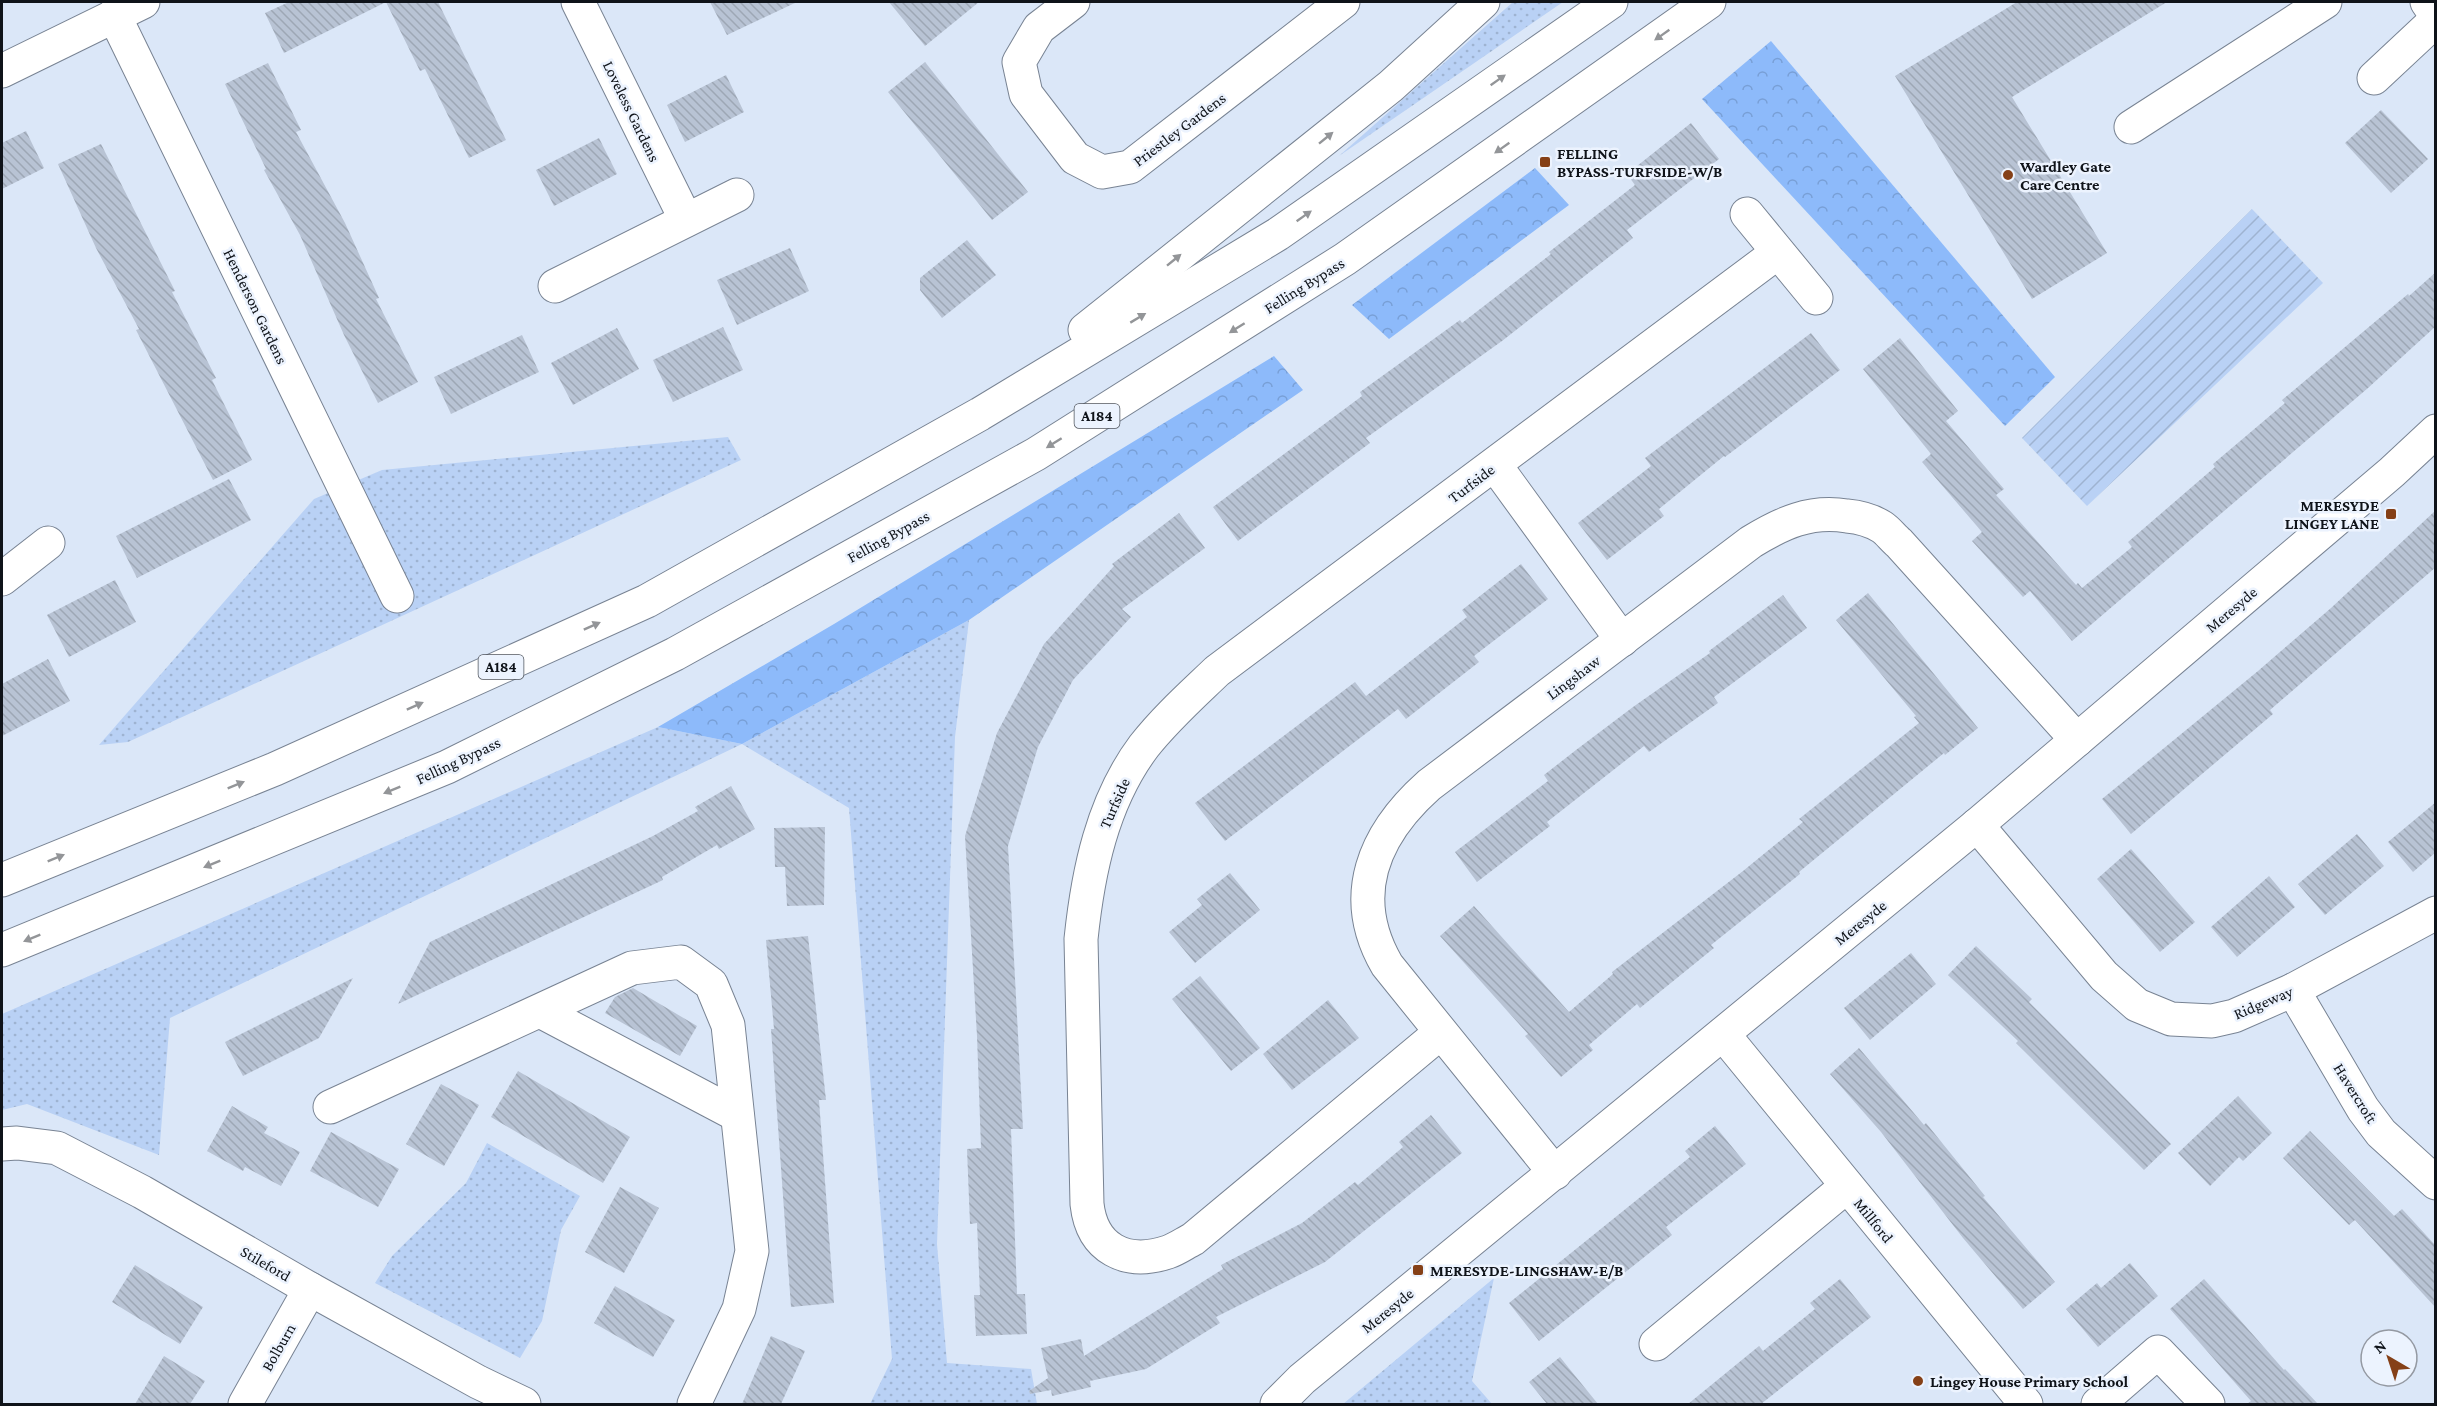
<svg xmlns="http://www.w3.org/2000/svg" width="2437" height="1406" font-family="'Crimson Pro',serif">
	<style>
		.grass { fill: url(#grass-dots) }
		.forest { fill: url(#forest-crowns) }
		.garden { fill: url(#garden-furrows) }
		.building { fill: url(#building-back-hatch) }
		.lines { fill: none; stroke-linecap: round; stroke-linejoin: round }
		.minor-casing { stroke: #788393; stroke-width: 35 }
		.major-casing { stroke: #788393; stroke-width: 35 }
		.highway-casing { stroke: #788393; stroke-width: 35 }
		.minor { stroke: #fff; stroke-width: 33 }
		.major { stroke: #fff; stroke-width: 33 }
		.highway { stroke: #fff; stroke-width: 33 }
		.oneway { fill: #939598 }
		.poi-dot { fill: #854017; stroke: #ecf3fe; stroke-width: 2 }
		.labels { text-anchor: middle; stroke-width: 5; stroke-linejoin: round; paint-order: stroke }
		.shield { fill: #ecf3fe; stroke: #51565e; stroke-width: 1.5 }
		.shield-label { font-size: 15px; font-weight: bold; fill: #0f1319 }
		.street-label { font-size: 16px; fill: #0f1319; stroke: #ecf3fe }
		.poi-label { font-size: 16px; font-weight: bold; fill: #0f1319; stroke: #ecf3fe; text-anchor: start }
	</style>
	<defs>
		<pattern id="grass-dots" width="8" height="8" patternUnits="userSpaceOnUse" patternTransform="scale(1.5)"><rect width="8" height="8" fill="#b9d1f5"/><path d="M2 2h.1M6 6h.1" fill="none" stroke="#9eb3d1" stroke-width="1.8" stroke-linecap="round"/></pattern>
		<pattern id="forest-crowns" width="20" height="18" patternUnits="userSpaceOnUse" patternTransform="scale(1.5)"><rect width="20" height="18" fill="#8dbafa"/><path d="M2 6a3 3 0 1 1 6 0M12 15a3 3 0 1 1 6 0" fill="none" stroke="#789fd6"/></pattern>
		<pattern id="garden-furrows" width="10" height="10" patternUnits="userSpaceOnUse" patternTransform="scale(1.5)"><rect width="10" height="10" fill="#b9d1f5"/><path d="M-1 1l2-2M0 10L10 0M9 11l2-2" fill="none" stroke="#9eb3d1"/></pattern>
		<pattern id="building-back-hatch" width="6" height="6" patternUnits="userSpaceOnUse" patternTransform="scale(1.5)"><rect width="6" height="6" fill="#b8c3d4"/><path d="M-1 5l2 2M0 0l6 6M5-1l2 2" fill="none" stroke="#9da7b5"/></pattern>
	</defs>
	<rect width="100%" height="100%" fill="#dbe7f8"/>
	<g class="grass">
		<polygon points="1513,2 1563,2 1339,156"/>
		<polygon points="728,437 741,460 128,742 99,745 314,499 382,470"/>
		<polygon points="969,620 955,737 937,1244 947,1363 1031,1369 1037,1404 870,1404 892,1359 849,808 742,744 170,1018 159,1155 27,1104 2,1110 2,1014 658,727 742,744"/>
		<polygon points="487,1143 580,1196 561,1230 542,1321 520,1358 375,1283 392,1256 466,1183"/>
		<polygon points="1494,1278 1472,1381 1492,1404 1343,1404"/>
	</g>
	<g class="forest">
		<polygon points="1771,41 2055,377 2005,426 1702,99"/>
		<polygon points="1535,168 1569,205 1389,339 1352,305"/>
		<polygon points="1274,356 1303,390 969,620 742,744 658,727 834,624"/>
	</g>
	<polygon class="garden" points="2252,209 2323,283 2087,506 2022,438"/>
	<g class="building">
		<polygon points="289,2 438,2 506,140 469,158 425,69 420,71 386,2 284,53 265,13"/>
		<polygon points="710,2 797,2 727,35"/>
		<polygon points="889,2 979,2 925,46"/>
		<polygon points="2017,2 2167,2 2012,97 2107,253 2032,299 1895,76"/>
		<polygon points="925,62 1028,192 992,220 888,92"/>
		<polygon points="268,63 301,130 296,132 345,223 379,298 376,299 418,382 378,403 344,335 300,235 264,170 266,169 225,84"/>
		<polygon points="726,75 744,112 685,142 667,105"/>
		<polygon points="2381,110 2428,159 2391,193 2345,143"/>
		<polygon points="1691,123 1719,159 1627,230 1633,238 1502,341 1366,438 1370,443 1238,541 1213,507 1362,396 1360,392 1460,320 1462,323 1551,254 1549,252 1635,185 1627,174"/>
		<polygon points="26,131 44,168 2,189 2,143"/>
		<polygon points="599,138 617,174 554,206 536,170"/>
		<polygon points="101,144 175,291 172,292 216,378 212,380 252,460 213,480 136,330 139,329 96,248 58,164"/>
		<polygon points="967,240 996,275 942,318 920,290 920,278"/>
		<polygon points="790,248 809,291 737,325 717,280"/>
		<polygon points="2436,272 2436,326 2368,388 2072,641 2030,591 2023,597 1972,541 1982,532 1922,462 1931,454 1863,369 1900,338 1958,411 1946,421 2004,489 1996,495 2076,585 2078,583 2082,588 2132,547 2128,542 2215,467 2213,464 2285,403 2282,400 2408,294 2409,296"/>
		<polygon points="723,327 743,370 673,402 653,360"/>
		<polygon points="617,328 639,369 573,405 551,363"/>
		<polygon points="1811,333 1840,370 1725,457 1724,456 1659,509 1664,516 1607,560 1578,523 1651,466 1645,458"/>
		<polygon points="522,335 539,372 451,414 434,377"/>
		<polygon points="229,479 251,520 137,578 116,536"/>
		<polygon points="2436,510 2436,567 2270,710 2273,714 2131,834 2102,799 2258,671 2331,608"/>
		<polygon points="1179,513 1205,548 1122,609 1131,617 1073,680 1038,747 1008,846 1023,1129 1011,1129 1017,1294 1025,1294 1027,1334 976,1336 974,1295 980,1295 977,1223 970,1224 967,1149 981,1148 977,1036 965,836 997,733 1044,644 1114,566 1112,564"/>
		<polygon points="1521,564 1548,599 1474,656 1479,662 1406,719 1398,709 1225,841 1195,803 1355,682 1366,696 1467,617 1462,610"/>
		<polygon points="115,580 136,622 69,657 47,615"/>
		<polygon points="1868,593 1978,728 1945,755 1944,753 1799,872 1800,874 1711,945 1714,948 1640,1008 1637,1004 1589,1045 1593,1050 1561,1077 1525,1036 1528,1034 1440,936 1474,906 1569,1012 1613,974 1612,972 1743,871 1803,822 1799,819 1919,723 1914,717 1916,716 1836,620"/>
		<polygon points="1783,595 1807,628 1714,697 1718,703 1649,752 1644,746 1547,822 1550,826 1477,882 1455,852 1548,781 1544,775 1576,750 1633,707 1710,653 1709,651"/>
		<polygon points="48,659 70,701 2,736 2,684"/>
		<polygon points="731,786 755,829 719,849 717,845 662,877 663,880 398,1004 430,942 653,836 698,811 695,807"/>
		<polygon points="2436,802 2436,852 2413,872 2388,842"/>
		<polygon points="825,827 824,905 787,906 785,867 775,867 774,828"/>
		<polygon points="2357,834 2384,866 2325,915 2298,884"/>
		<polygon points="2131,849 2195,922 2160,952 2097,879"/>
		<polygon points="1230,873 1260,910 1195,963 1169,932 1202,905 1197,899"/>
		<polygon points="2269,876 2295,907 2237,957 2211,927"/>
		<polygon points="808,936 826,1100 819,1100 834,1303 791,1307 771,1029 774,1029 766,940"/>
		<polygon points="1976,946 2032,999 2029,1002 2171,1144 2144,1170 2016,1043 2018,1041 1948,975"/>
		<polygon points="1911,953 1936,984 1870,1040 1844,1008"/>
		<polygon points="1200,976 1260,1048 1231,1071 1172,999"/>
		<polygon points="353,978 319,1038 243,1076 225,1042"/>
		<polygon points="633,988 697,1026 680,1056 605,1013 615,997"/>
		<polygon points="1328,1000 1359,1038 1292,1090 1263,1054"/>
		<polygon points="1859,1048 1924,1125 1926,1123 1985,1196 1983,1197 2055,1282 2023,1309 1963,1238 1881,1132 1830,1074"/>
		<polygon points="518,1071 630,1137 603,1183 491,1117"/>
		<polygon points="441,1084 479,1105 444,1166 406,1144"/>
		<polygon points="2238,1096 2272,1133 2243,1161 2239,1157 2210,1186 2178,1153"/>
		<polygon points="232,1106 268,1127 264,1133 300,1152 281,1186 245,1167 243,1171 207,1151"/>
		<polygon points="1431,1115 1462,1153 1325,1262 1216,1317 1220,1323 1146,1369 1090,1381 1091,1387 1052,1396 1051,1390 1030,1394 1029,1391 1048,1378 1041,1348 1081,1339 1084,1356 1223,1269 1221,1265 1302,1223 1355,1182 1358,1185 1403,1147 1399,1142"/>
		<polygon points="1715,1126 1746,1164 1666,1227 1672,1235 1539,1341 1509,1303 1690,1157 1685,1151"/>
		<polygon points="2310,1131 2394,1216 2402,1209 2436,1246 2436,1308 2355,1220 2349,1225 2283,1158"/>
		<polygon points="331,1132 399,1169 378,1207 310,1171"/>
		<polygon points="620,1187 659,1208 624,1273 585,1252"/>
		<polygon points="2130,1263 2158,1296 2098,1347 2066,1309 2097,1283 2101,1288"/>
		<polygon points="135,1265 203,1307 180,1344 112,1302"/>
		<polygon points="1840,1279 1871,1317 1761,1404 1688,1404 1759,1346 1763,1351 1815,1309 1810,1303"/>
		<polygon points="2204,1279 2284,1370 2285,1369 2318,1404 2247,1404 2251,1401 2170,1309"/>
		<polygon points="615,1286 675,1320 653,1357 594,1323"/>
		<polygon points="771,1336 805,1351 781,1404 742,1404"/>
		<polygon points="164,1356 205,1381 190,1404 135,1404"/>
		<polygon points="1560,1357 1572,1372 1598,1404 1547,1404 1529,1382"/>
	</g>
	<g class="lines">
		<g class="minor-casing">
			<g id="minor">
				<polyline points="578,2 686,220"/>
				<polyline points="1073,2 1039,28 1019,62 1026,94 1075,158 1102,172 1130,167 1343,2"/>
				<polyline points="114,15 397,596"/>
				<polyline points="2,71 143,2"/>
				<polyline points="2374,78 2436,20"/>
				<polyline points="2131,127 2325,2"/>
				<polyline points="1747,214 1816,298"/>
				<polyline points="555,286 737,195"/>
				<polyline points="1495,465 1622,640"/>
				<polyline points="2,579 48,543"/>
				<polyline points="1977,825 2104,976 2137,1005 2171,1019 2212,1021 2234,1016 2293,990 2436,913"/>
				<polyline points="2293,990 2363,1109 2381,1133 2436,1183"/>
				<polyline points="540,1011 737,1115"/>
				<path d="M1440,1033L1193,1239C1185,1243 1177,1249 1168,1252C1126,1266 1092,1249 1087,1204L1081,939C1088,872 1102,802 1144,746C1166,718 1192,695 1217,671L1777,253"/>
				<polyline points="1723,1034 2026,1404"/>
				<polyline points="330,1107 632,968 681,962 711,984 728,1025 752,1251 739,1309 694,1404"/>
				<polyline points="2,1144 17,1143 57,1148 142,1192 310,1289 478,1382 524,1404"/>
				<path d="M1555,1173L1387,965C1347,896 1374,834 1429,785L1751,542C1782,523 1810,510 1847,516C1858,517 1871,520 1882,527C1888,531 1893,538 1899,543L2077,740"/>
				<polyline points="1656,1344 1847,1186"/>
				<polyline points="245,1404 310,1289"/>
				<polyline points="1277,1404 1302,1379 1977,825 2392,472 2436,431"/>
				<polyline points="2098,1404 2158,1352 2208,1404"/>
			</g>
		</g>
		<g class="major-casing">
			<polyline id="major" points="2427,2 2436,15"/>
		</g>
		<g class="highway-casing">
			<g id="highway">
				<polyline points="1085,330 1391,86 1483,2"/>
				<polyline points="2,880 275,769 647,601 980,414 1278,234 1611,2"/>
				<polyline points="2,950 447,767 675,654 1036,454 1345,259 1709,2"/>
			</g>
		</g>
		<use href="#minor" class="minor"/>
		<use href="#major" class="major"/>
		<use href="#highway" class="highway"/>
	</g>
	<defs><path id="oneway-solid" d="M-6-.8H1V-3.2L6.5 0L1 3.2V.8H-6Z" transform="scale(1.5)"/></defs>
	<g class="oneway">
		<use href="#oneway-solid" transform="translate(1662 35) rotate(145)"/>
		<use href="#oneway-solid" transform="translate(1498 80) rotate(-35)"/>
		<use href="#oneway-solid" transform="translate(1326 138) rotate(-39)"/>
		<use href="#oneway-solid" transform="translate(1502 148) rotate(145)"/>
		<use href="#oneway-solid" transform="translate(1304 216) rotate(-35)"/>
		<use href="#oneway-solid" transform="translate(1174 260) rotate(-39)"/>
		<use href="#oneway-solid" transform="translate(1138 318) rotate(-31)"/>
		<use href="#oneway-solid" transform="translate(1237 328) rotate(148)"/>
		<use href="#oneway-solid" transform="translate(1054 443) rotate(148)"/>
		<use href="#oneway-solid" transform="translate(592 626) rotate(-24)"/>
		<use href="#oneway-solid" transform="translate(415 706) rotate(-24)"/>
		<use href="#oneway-solid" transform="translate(236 785) rotate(-22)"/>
		<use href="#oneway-solid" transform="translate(392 790) rotate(158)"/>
		<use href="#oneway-solid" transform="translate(56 858) rotate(-22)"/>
		<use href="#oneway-solid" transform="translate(212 864) rotate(158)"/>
		<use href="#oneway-solid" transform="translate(32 938) rotate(158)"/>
	</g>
	<g class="poi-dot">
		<rect x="1539" y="156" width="12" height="12" rx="3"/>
		<circle cx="2008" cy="175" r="6"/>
		<rect x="2385" y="508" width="12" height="12" rx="3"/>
		<rect x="1412" y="1264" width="12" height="12" rx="3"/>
		<circle cx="1918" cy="1381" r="6"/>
	</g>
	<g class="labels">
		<g class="shield">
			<rect x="1074.5" y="404" width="45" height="24" rx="4.5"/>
			<rect x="478.5" y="655" width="45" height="24" rx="4.5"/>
		</g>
		<g class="shield-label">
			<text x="1097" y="421">A184</text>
			<text x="501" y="672">A184</text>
		</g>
		<g class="street-label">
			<text transform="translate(632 111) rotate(64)" y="6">Loveless Gardens</text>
			<text transform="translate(1179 129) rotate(-37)" y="6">Priestley Gardens</text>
			<text transform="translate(1304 285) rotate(-32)" y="6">Felling Bypass</text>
			<text transform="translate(256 306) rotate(64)" y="6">Henderson Gardens</text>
			<text transform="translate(1471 483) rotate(-37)" y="6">Turfside</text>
			<text transform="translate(888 536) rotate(-29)" y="6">Felling Bypass</text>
			<text transform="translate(2231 609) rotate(-40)" y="6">Meresyde</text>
			<text transform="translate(1573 677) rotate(-37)" y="6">Lingshaw</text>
			<text transform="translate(458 760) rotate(-25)" y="6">Felling Bypass</text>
			<text transform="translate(1114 803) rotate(-66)" y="6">Turfside</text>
			<text transform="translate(1860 922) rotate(-39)" y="6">Meresyde</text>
			<text transform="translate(2263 1002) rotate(-23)" y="6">Ridgeway</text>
			<text transform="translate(2356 1093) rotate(58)" y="6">Havercroft</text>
			<text transform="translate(1874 1220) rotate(51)" y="6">Millford</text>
			<text transform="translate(266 1263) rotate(30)" y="6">Stileford</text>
			<text transform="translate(1387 1310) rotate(-39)" y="6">Meresyde</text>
			<text transform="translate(278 1347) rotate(-60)" y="6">Bolburn</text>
		</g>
		<g class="poi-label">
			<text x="1557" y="159">FELLING<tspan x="1557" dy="18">BYPASS-TURFSIDE-W/B</tspan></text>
			<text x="2020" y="172">Wardley Gate<tspan x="2020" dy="18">Care Centre</tspan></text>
			<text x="2379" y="511" text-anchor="end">MERESYDE<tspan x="2379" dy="18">LINGEY LANE</tspan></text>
			<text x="1430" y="1276">MERESYDE-LINGSHAW-E/B</text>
			<text x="1930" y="1387">Lingey House Primary School</text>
		</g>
	</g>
	<rect width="2437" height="1406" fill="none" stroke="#0f1319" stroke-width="6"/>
	<g transform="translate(2389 1358) rotate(321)"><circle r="28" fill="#ecf3fe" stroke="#9499a2" stroke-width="1.5"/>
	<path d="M0-4.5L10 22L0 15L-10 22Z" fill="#854017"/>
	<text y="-9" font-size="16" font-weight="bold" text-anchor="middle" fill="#0f1319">N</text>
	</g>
</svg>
